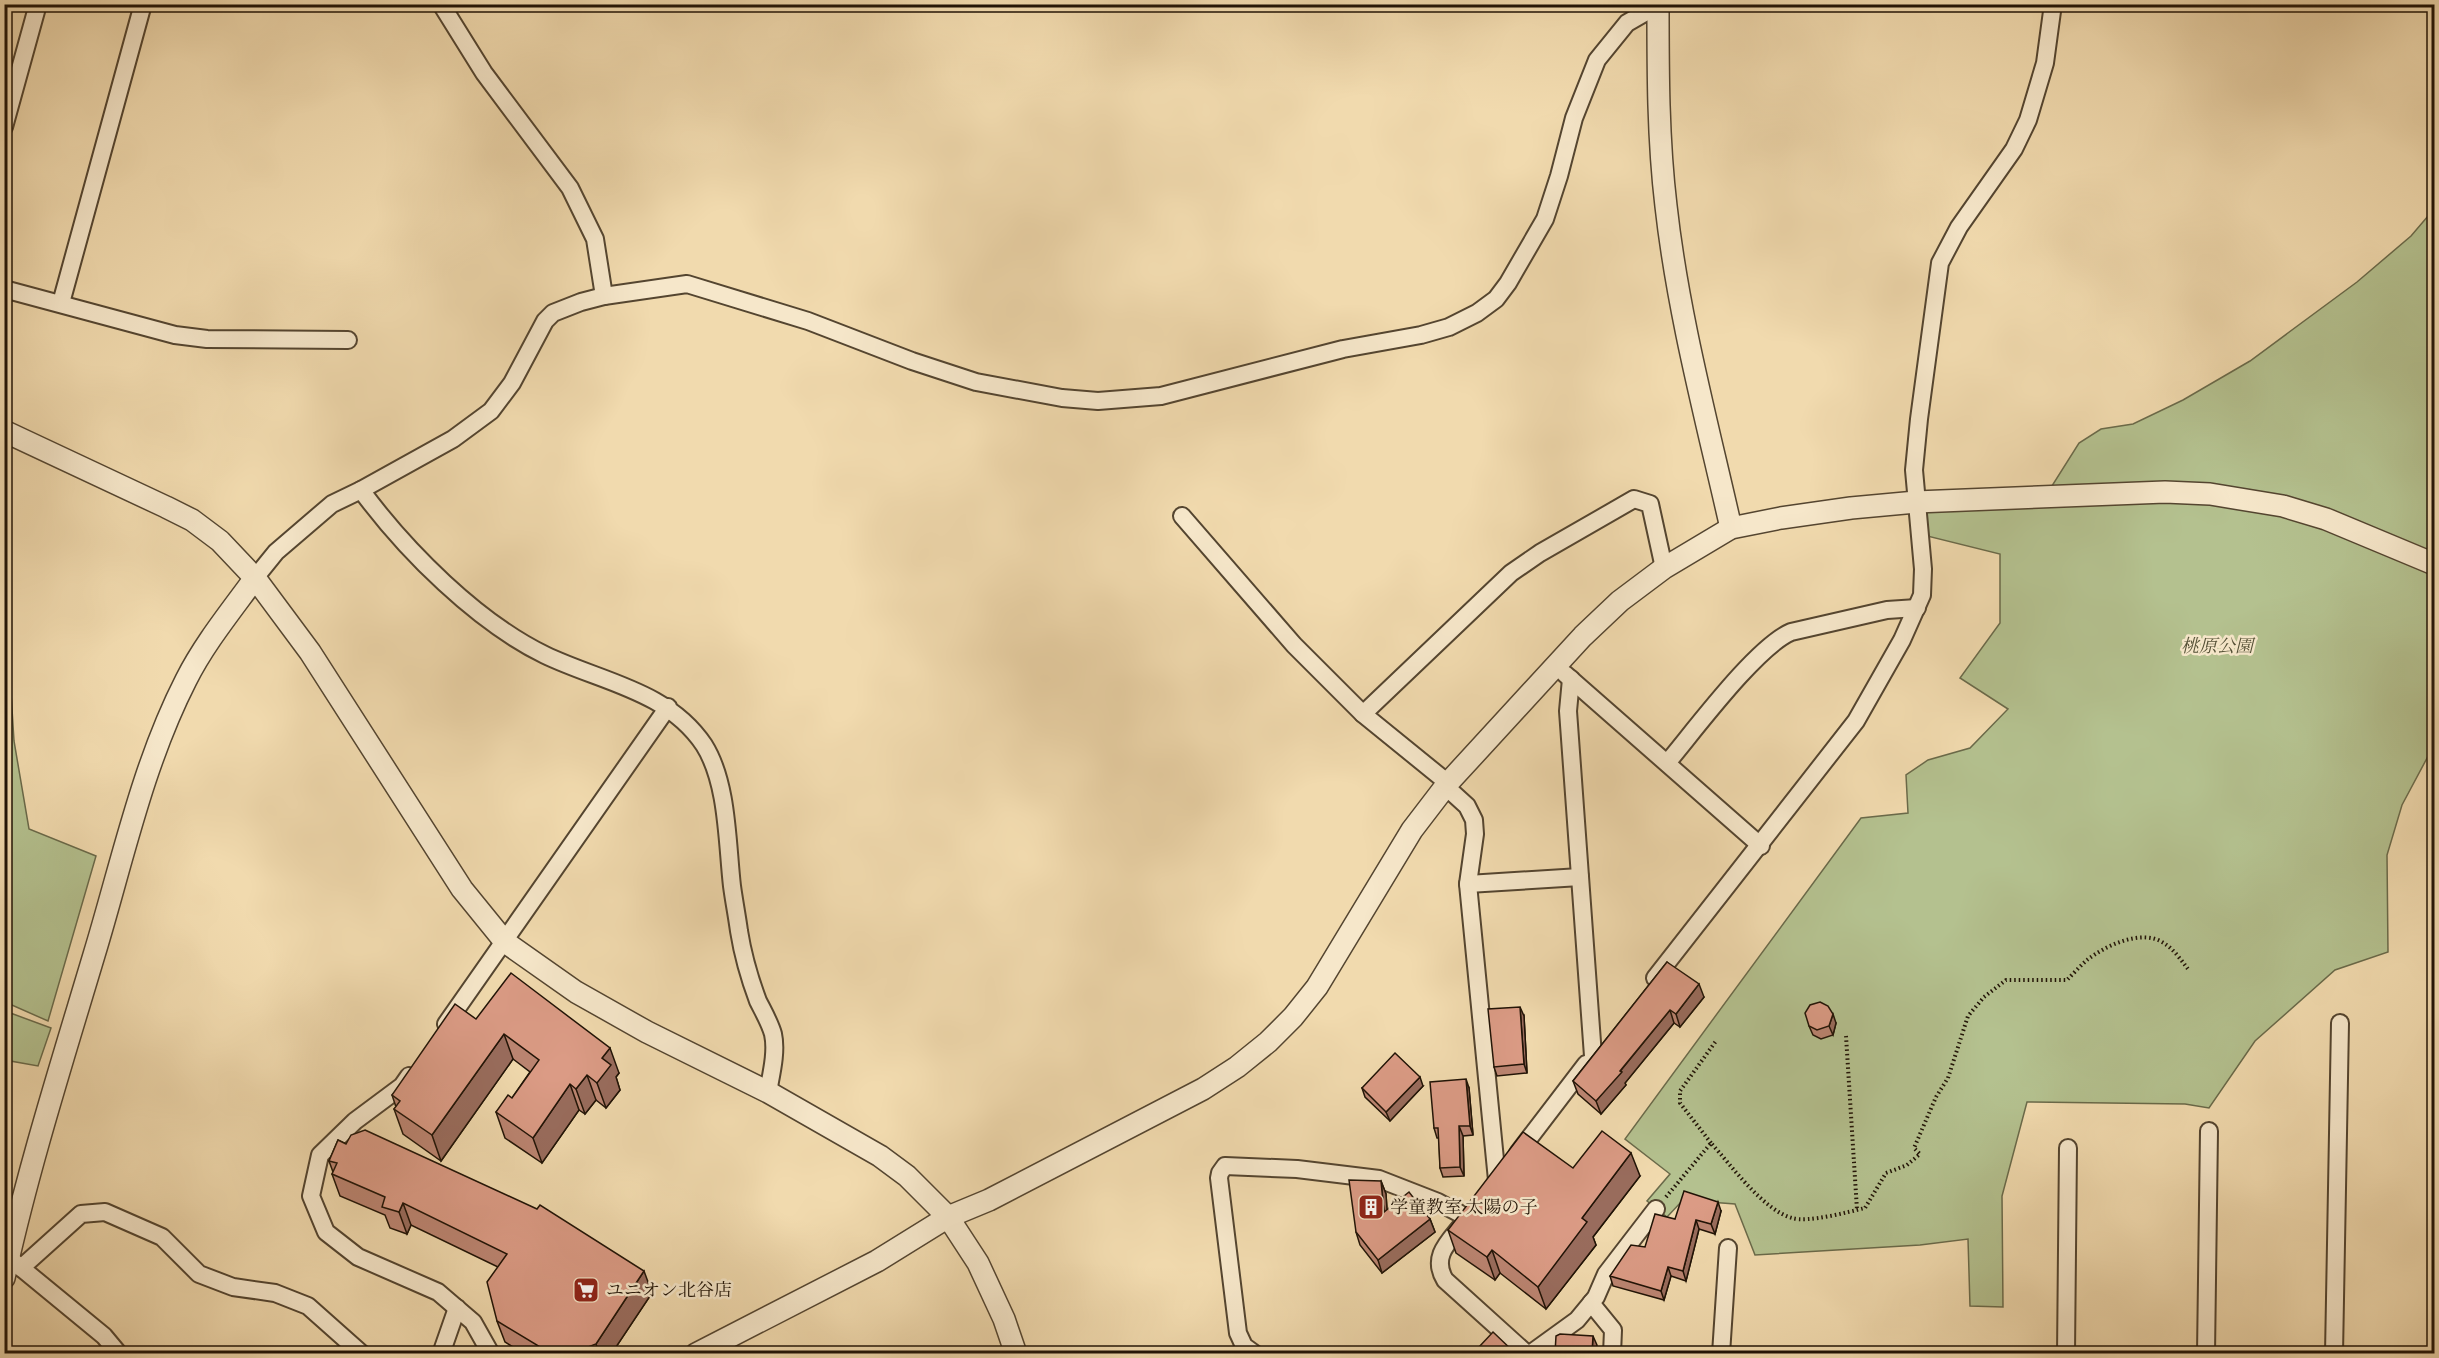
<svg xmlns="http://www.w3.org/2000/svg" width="2439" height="1358" font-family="Alegreya,'Noto Serif JP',serif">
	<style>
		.green { fill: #b4c18f; stroke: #6a6a4a; stroke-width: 1.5 }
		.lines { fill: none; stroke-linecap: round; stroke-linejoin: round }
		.minor-casing { stroke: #544530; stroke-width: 20 }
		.tertiary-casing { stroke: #544530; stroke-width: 24 }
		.path { stroke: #201306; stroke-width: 4; stroke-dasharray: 1.5 3; stroke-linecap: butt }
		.minor { stroke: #f6e7ca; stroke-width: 16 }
		.tertiary { stroke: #f6e7ca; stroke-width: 21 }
		.wall { fill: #bc8572; stroke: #201306; stroke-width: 1.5 }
		.shaded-wall { fill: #996c5d; stroke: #201306; stroke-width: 1.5 }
		.building { fill: #db9b85; stroke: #201306; stroke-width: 1.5 }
		.labels { text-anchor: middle; stroke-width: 5; stroke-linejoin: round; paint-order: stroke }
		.park-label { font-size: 18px; font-style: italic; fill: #545036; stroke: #f6e7ca }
		.poi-label { font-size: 18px; fill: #201306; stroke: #f6e7ca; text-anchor: start }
	</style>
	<rect width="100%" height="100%" fill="#f1daae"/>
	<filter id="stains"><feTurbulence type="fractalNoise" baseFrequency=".00333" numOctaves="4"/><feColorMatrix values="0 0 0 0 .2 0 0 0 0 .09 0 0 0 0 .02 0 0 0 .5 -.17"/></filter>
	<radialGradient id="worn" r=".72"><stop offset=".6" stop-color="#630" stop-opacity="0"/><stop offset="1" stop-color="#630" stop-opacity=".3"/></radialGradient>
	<g class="green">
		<polygon points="2434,209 2434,745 2402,805 2387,855 2388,952 2335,970 2255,1041 2209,1108 2185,1104 2027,1102 2002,1196 2003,1307 1970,1306 1968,1239 1920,1245 1755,1255 1735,1204 1683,1200 1667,1217 1647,1201 1670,1174 1625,1139 1861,818 1908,813 1906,775 1928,760 1970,748 2008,709 1960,678 2000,623 2000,554 1919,534 1916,502 2045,497 2079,443 2101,429 2133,424 2183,400 2250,361 2357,282 2411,236"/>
		<polygon points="4,673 10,677 14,741 29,829 96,856 48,1021 5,1002"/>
		<polygon points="5,1011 51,1028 38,1066 5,1060"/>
	</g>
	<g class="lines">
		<g class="minor-casing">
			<g id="minor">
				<polyline points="441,4 484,73 570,188 595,239 604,296"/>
				<polyline points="4,127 38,4"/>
				<polyline points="4,289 175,335 207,339 348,340"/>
				<polyline points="61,303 143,4"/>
				<path d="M361,490C406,551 477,622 545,655C601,682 667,690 704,745C728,783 727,843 732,886C734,901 737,916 739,931C743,956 749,977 758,1001C763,1011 770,1023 773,1034C777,1052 771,1075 768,1092"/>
				<polyline points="1182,516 1294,645 1363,714 1448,783"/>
				<polyline points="255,578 276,552 332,504 361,490 453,439 491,411 512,383 545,321 553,313 581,302 604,296 687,284 808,321 912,361 976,382 1062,398 1098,401 1161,396 1343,349 1421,335 1449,327 1477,313 1496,299 1508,283 1545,219 1559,176 1574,118 1597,60 1627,23 1660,4"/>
				<polyline points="1565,674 1761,846"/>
				<polyline points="1571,679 1568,711 1593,1056"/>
				<polyline points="1363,714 1511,573 1540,553 1634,499 1650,504 1664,568"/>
				<path d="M1667,763C1694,731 1756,647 1791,632L1887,610L1917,608"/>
				<polyline points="1445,786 1467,806 1474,820 1475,834 1468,884 1497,1180"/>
				<polyline points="1468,884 1580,877"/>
				<polyline points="1655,978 1856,721 1902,640 1922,595 1923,569 1914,470 1919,419 1940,263 1959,227 2014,149 2028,120 2045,63 2053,4"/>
				<polyline points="446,1024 668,707"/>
				<polyline points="409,1076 402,1086 355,1121 320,1155 311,1196 326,1232 358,1257 438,1292 473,1322 491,1354"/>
				<polyline points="1518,1153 1586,1064"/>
				<path d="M1465,1221C1451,1240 1430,1255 1445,1280L1527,1354"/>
				<polyline points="14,1262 104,1336 119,1354"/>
				<polyline points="21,1268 81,1214 105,1212 162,1237 199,1274 233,1287 275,1293 308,1306 362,1354"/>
				<polyline points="1591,1303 1613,1330 1612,1354"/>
				<polyline points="441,1354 457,1308"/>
				<polyline points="1255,1354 1244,1346 1238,1333 1219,1178 1220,1173 1225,1166 1297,1169 1379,1179 1438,1202 1468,1218"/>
				<polyline points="1530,1354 1577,1320 1596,1297 1606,1274 1656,1209"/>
				<polyline points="1721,1354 1728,1248"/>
				<polyline points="2066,1354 2068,1148"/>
				<polyline points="2206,1354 2209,1131"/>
				<polyline points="2334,1354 2340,1023"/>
			</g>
		</g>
		<g class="tertiary-casing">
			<g id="tertiary">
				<path d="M1658,4C1658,72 1658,139 1666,206C1678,314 1707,422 1731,528"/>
				<polyline points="4,431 166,507 192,520 220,541 255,578 310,652 462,889 505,942 576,992 647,1032 768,1092 880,1156 907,1176 948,1217 978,1263 1004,1319 1016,1354"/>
				<path d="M4,1278C28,1169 62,1062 94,955C122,863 142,766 186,680C204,644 231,611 255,578"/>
				<polyline points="696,1354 877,1261 948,1217 989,1200 1203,1089 1237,1067 1268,1042 1293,1017 1317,987 1412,830 1448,783 1583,636 1620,601 1664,568 1731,528 1781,518 1851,508 1916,502 2165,492 2210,494 2283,506 2326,519 2434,564"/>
			</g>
		</g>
		<g class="path">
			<polyline points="1846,1036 1857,1210"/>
			<polyline points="1711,1143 1680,1103 1680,1091 1716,1041"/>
			<path d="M1666,1197L1711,1143C1731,1165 1763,1210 1792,1218C1808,1223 1848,1212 1865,1208L1886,1173L1907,1165L1920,1154L1914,1148L1936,1097L1948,1078L1968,1016L1984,997L2006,980H2067C2073,974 2080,966 2087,960C2105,946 2140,929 2162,942C2173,948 2181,960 2188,969"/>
		</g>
		<use href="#minor" class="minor"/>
		<use href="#tertiary" class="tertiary"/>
	</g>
	<g class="wall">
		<polygon points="1667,962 1704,997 1680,1027 1674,1023 1625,1083 1626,1085 1601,1114 1578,1094 1573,1081"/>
		<polygon points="1524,1016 1527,1073 1497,1076 1494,1067"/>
		<polygon points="476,1019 619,1073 616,1077 620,1090 606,1108 596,1100 585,1114 579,1110 542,1163 505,1138 496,1112 512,1098 530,1072 513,1059 441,1161 403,1134 394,1109 396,1107 392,1095"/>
		<polygon points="1836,1023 1833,1035 1821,1039 1813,1035 1809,1026"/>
		<polygon points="1423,1086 1390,1121 1365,1097 1362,1088"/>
		<polygon points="1469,1088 1473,1135 1463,1136 1464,1176 1443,1177 1440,1168 1439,1138 1437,1138 1434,1128"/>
		<polygon points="338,1140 652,1293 612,1353 523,1353 505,1342 497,1321 498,1267 411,1225 407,1234 390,1228 385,1215 340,1196 332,1174 333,1172 329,1161"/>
		<polygon points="1573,1168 1640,1176 1593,1237 1596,1245 1546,1309 1500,1273 1495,1280 1456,1253 1448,1230"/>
		<polygon points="1381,1181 1386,1194 1387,1210 1430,1219 1435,1232 1382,1273 1360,1245 1356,1232"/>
		<polygon points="1721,1211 1715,1234 1699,1229 1686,1281 1671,1276 1664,1300 1613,1286 1610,1276 1645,1247 1675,1219"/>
	</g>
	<g class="shaded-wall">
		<polygon points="1699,984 1704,997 1680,1027 1676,1014"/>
		<polygon points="1520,1007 1524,1016 1527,1073 1524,1064"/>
		<polygon points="1670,1010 1674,1023 1625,1083 1626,1085 1601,1114 1596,1101"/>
		<polygon points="1833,1014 1836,1023 1833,1035 1829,1026"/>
		<polygon points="504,1034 513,1059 441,1161 432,1135"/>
		<polygon points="610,1048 619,1073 616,1077 620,1090 606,1108 597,1083 602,1058"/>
		<polygon points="587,1075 596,1100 585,1114 576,1089"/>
		<polygon points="1420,1077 1423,1086 1390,1121 1386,1112"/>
		<polygon points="1466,1079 1469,1088 1473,1135 1470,1126"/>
		<polygon points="570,1084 579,1110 542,1163 533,1138"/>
		<polygon points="1459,1126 1463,1136 1464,1176 1460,1167"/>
		<polygon points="1631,1153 1640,1176 1593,1237 1596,1245 1546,1309 1538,1287 1582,1218"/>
		<polygon points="1381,1181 1386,1194 1388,1225 1384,1212"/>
		<polygon points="1718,1202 1721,1211 1715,1234 1711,1224"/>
		<polygon points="403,1203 411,1225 407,1234 399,1212"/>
		<polygon points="1430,1219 1435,1232 1382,1273 1378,1260"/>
		<polygon points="1696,1220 1699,1229 1686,1281 1683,1271"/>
		<polygon points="1492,1250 1500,1273 1495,1280 1487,1257"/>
		<polygon points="1668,1267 1671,1276 1664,1300 1661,1291"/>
		<polygon points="644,1271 652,1293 612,1353 599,1353 596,1344"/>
		<polygon points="1593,1336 1597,1345 1596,1353 1592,1353"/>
	</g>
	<g class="building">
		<polygon points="1667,962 1699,984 1676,1014 1670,1010 1620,1071 1622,1072 1596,1101 1573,1081"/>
		<polygon points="511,973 610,1048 602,1058 611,1065 597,1083 587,1075 576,1089 570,1084 533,1138 496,1112 508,1095 512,1098 539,1060 504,1034 432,1135 394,1109 400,1101 392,1095 455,1004 476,1019"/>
		<polygon points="1820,1002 1828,1006 1833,1014 1829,1026 1817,1030 1809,1026 1805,1013 1810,1005"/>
		<polygon points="1520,1007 1524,1064 1494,1067 1488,1009"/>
		<polygon points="1395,1053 1420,1077 1386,1112 1362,1088"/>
		<polygon points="1466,1079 1470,1126 1459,1126 1460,1167 1440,1168 1438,1128 1434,1128 1430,1082"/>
		<polygon points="365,1130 537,1209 540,1205 644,1271 596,1344 573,1353 550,1353 497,1321 487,1282 507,1254 403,1203 399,1212 382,1207 385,1197 332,1174 337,1163 329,1161 338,1140 346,1144 351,1135"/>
		<polygon points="1602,1131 1631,1153 1582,1218 1587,1222 1538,1287 1492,1250 1487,1257 1448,1230 1523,1132 1573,1168"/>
		<polygon points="1349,1180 1381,1181 1384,1212 1409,1192 1430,1219 1378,1260 1356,1232"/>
		<polygon points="1684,1191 1718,1202 1711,1224 1696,1220 1683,1271 1668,1267 1661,1291 1610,1276 1631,1245 1645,1247 1655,1214 1675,1219"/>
		<polygon points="1493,1332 1515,1353 1486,1353 1479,1347"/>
		<polygon points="1560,1334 1593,1336 1592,1353 1555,1353 1556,1336"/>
		<polygon points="1451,1347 1463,1353 1448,1353"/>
	</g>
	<defs>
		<g id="building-square" transform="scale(1.35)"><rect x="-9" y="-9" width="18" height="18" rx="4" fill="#8f2418" stroke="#f6e7ca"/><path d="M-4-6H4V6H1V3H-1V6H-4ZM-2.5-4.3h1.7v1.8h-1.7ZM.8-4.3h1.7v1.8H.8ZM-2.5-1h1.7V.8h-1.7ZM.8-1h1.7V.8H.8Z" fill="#fff"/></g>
		<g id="supermarket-square" transform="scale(1.35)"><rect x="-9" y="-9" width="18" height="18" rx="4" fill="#8f2418" stroke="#f6e7ca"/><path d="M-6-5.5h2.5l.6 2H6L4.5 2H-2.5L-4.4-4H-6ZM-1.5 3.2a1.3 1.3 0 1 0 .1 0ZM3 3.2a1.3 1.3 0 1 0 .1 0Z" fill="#fff"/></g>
	</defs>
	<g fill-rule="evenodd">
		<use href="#building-square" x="1371" y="1207"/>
		<use href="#supermarket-square" x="586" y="1290"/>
	</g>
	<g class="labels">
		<g class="park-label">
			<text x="2217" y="652">桃原公園</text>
		</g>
		<g class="poi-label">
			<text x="1390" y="1213">学童教室 太陽の子</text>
			<text x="606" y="1296">ユニオン北谷店</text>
		</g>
	</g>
	<rect width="2439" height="1358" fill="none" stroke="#f1daae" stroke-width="24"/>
	<rect x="6" y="6" width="2427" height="1346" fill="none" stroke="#201306" stroke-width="3"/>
	<rect x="12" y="12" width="2415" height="1334" fill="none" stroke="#201306" stroke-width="1.5"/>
	<rect width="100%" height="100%" filter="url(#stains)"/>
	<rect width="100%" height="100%" fill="url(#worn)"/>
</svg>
